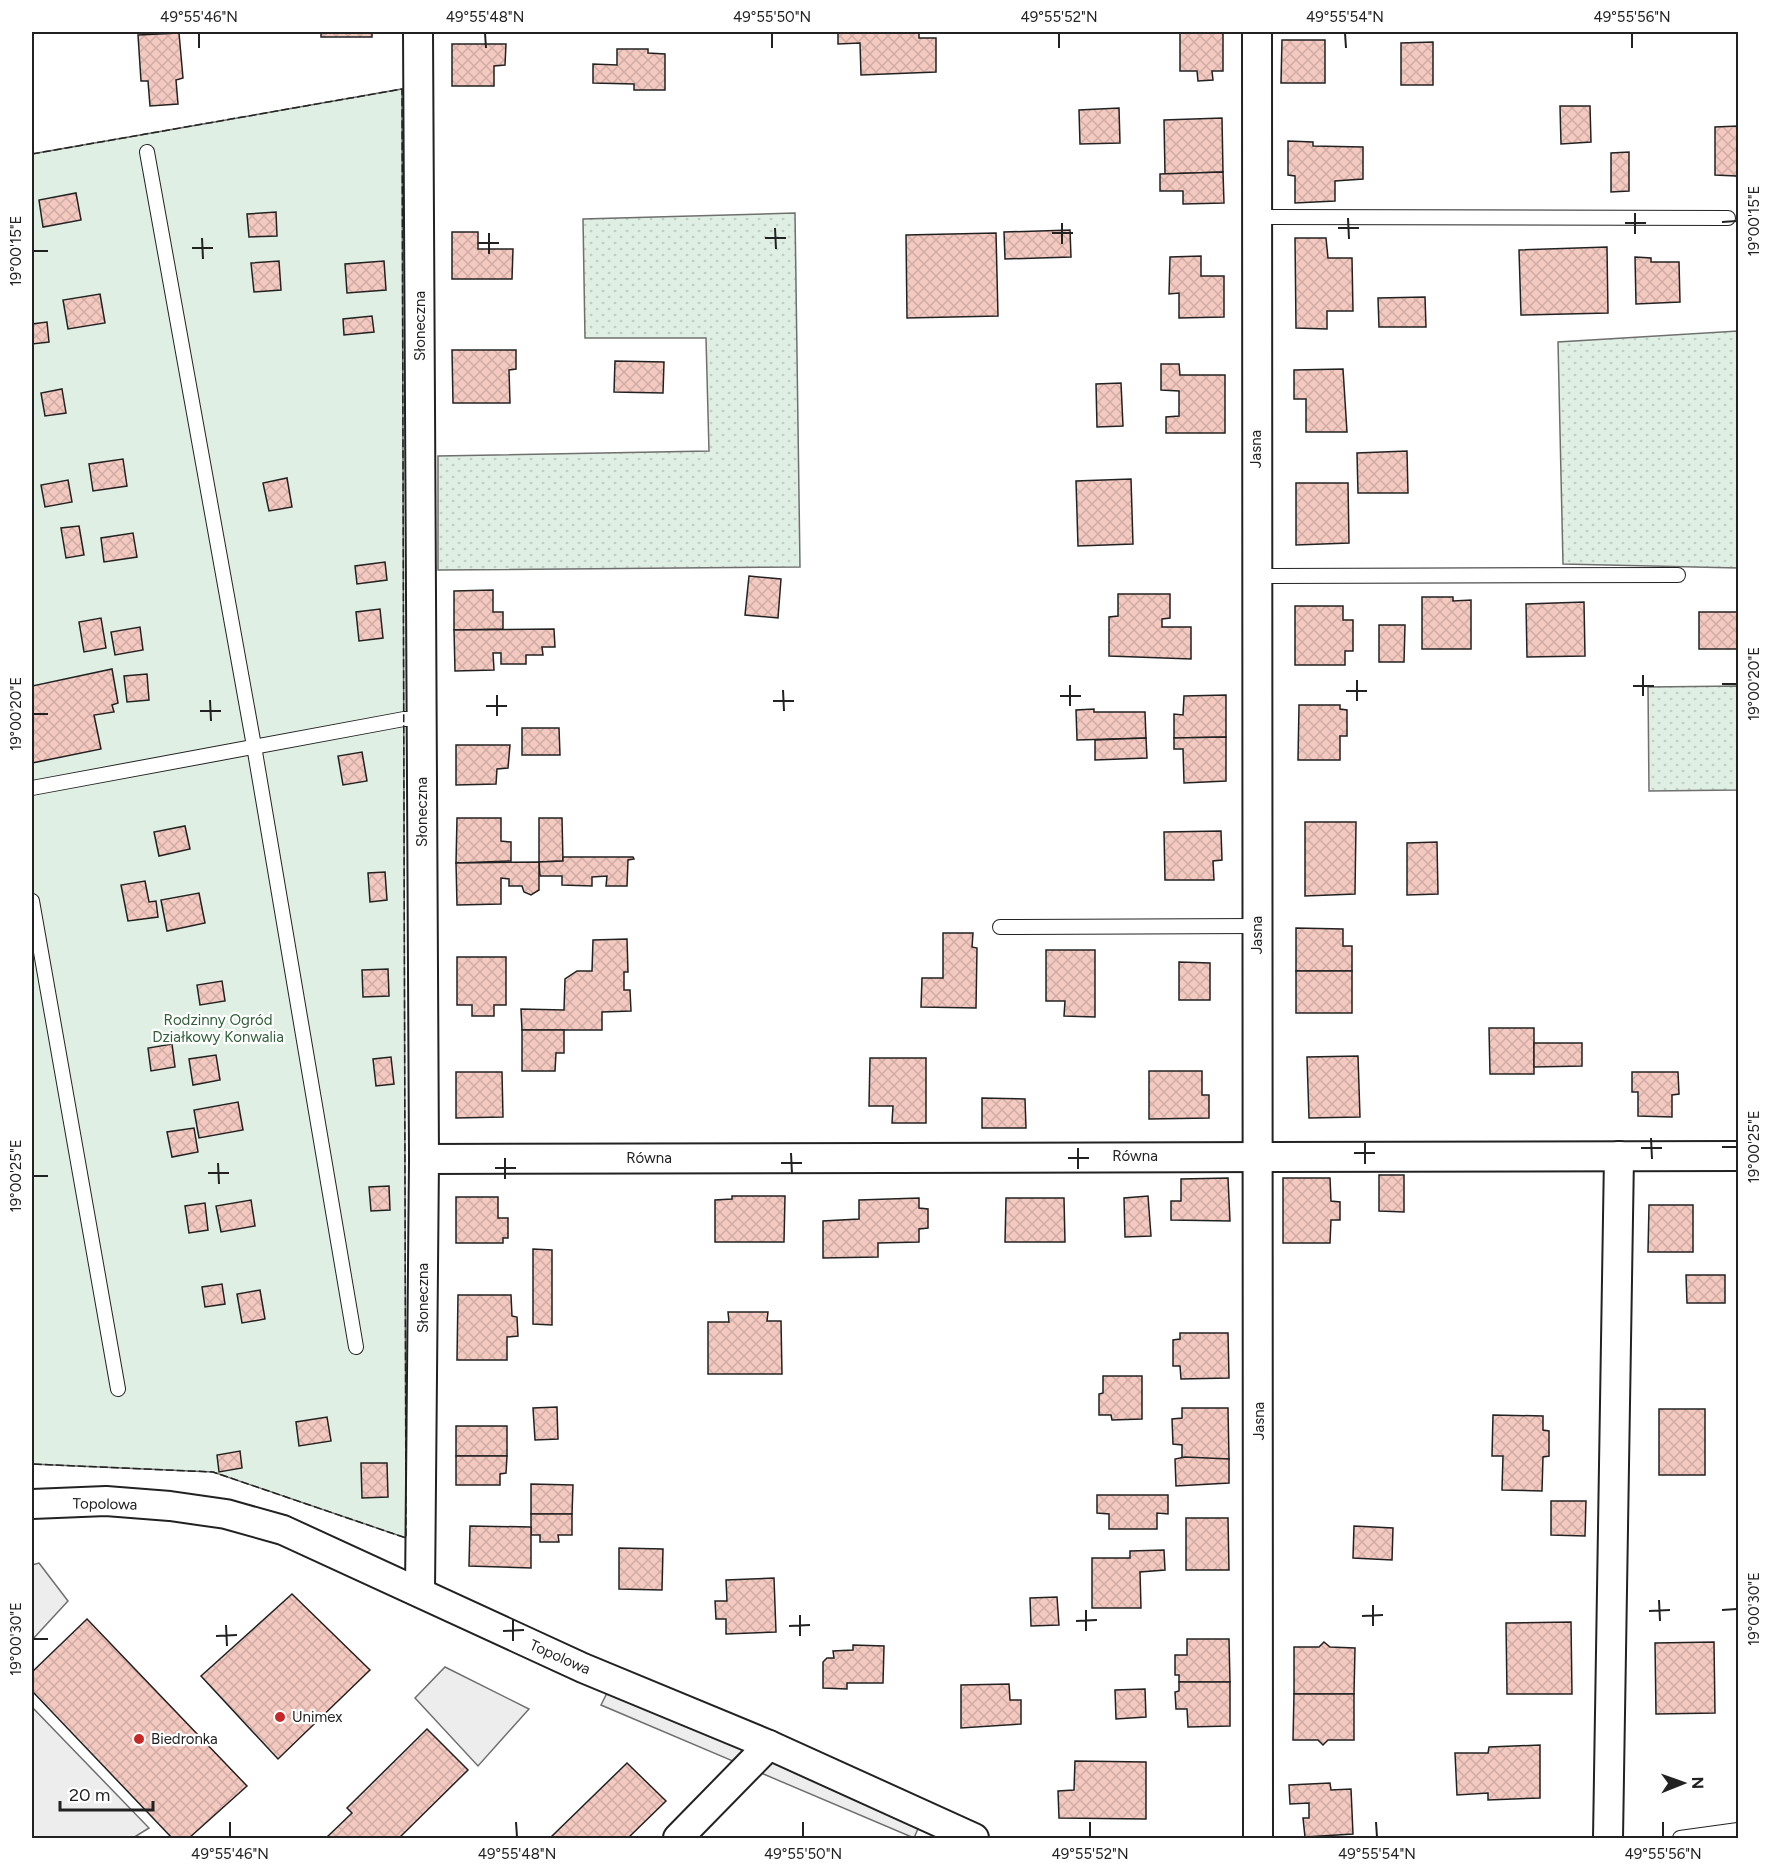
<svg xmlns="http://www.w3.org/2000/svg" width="1770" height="1870" font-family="Figtree,sans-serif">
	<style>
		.grass { fill: url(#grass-dots); stroke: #6f6f6f; stroke-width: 1.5 }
		.green { fill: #e0efe3; stroke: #6f6f6f; stroke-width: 1.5 }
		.parking { fill: #ededed; stroke: #6f6f6f; stroke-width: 1.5 }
		.building { fill: url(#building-cross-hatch); stroke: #222; stroke-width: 1.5 }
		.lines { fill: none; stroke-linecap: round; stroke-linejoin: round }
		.lane-casing { stroke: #222; stroke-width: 16 }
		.street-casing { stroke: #222; stroke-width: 32 }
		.lane { stroke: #fff; stroke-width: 14 }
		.street { stroke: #fff; stroke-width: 28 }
		.fence { stroke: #222; stroke-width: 1.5; stroke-dasharray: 8 3; stroke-linecap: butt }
		.ticks { fill: none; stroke: #222; stroke-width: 2 }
		.poi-dot { fill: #c62828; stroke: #fff; stroke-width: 2 }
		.labels { text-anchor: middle; stroke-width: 4.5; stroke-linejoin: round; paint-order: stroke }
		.street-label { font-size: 15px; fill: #222; stroke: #fff }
		.park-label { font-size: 15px; fill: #2f5e38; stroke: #fff }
		.poi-label { font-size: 15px; fill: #222; stroke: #fff; text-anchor: start }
		.neatline { fill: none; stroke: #222; stroke-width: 2 }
		.ticks-label { font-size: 15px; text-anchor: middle; fill: #222 }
	</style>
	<defs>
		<pattern id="grass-dots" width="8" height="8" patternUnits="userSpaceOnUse" patternTransform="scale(1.5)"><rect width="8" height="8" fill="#e0efe3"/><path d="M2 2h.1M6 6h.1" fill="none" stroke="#c0cdc2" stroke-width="1.8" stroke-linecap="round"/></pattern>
		<pattern id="building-cross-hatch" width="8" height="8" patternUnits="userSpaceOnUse" patternTransform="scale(1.5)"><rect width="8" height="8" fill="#f3c9c0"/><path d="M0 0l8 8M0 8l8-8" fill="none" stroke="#d0aca5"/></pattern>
	</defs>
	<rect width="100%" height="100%" fill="#fff"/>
	<g class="grass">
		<polygon points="795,213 800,567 438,570 438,456 709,451 706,338 585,338 583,219"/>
		<polygon points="1738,331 1738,568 1563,564 1558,342"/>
		<polygon points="1738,686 1738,790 1649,791 1648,687"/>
	</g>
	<polygon class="green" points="402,89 406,1538 213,1472 32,1464 32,154"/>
	<g class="parking">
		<polygon points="39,1563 68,1601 32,1640 32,1565"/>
		<polygon points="445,1667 529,1709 478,1766 415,1698"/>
		<polygon points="607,1693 920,1824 914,1838 601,1705"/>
		<polygon points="32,1707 149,1828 133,1838 32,1838"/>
	</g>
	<g class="building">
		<rect x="321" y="32" width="51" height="5"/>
		<polygon points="838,32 919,32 919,38 936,38 936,72 861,75 860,43 838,44"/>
		<polygon points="1180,32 1223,32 1223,71 1212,71 1213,80 1198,81 1197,71 1180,71"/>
		<polygon points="179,33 183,78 176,80 178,104 150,106 148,81 141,81 138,35"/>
		<polygon points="1282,40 1325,40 1325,83 1281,83"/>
		<polygon points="1433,42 1433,85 1401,85 1401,43"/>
		<polygon points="452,44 506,44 505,65 494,66 494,86 452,86"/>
		<polygon points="617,49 648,49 648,53 665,54 665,90 634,90 634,84 593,83 593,64 617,65"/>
		<polygon points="1560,106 1590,106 1591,142 1561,144"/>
		<polygon points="1119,108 1120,143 1080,144 1079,110"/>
		<polygon points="1222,118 1223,172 1165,174 1164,120"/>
		<polygon points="1738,126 1738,180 1736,176 1715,175 1715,127"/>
		<polygon points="1288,141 1313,142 1313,146 1363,147 1363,179 1335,181 1335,201 1295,203 1295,176 1288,175"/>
		<polygon points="1629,152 1629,191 1611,192 1611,153"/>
		<polygon points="1223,172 1224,203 1183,204 1183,191 1160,191 1160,174"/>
		<polygon points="76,193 81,220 43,227 39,200"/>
		<polygon points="276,212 277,236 249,237 247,214"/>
		<polygon points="1070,230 1071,257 1005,259 1004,232"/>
		<polygon points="452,232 478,232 478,249 513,249 512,279 452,279"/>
		<polygon points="996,233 998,316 907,318 906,235"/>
		<polygon points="1295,238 1326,238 1328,258 1352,258 1353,311 1327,311 1327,329 1296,328"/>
		<polygon points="1607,247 1608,313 1521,315 1519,250"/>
		<polygon points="1201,256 1201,276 1224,276 1224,317 1179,318 1179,293 1169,294 1170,257"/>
		<polygon points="1635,257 1651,258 1651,262 1679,262 1680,302 1636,304"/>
		<polygon points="279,261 281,290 254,292 251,263"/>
		<polygon points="384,261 386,290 347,293 345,264"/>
		<polygon points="100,294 105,323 68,329 63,300"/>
		<polygon points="1425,297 1426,327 1379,327 1378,298"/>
		<polygon points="372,316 374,332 344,335 343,319"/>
		<polygon points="47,322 49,342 32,344 32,324"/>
		<polygon points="452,350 516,350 516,369 509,370 510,403 453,403"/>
		<polygon points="615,361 664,362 663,393 614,392"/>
		<polygon points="1161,364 1179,364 1180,375 1225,375 1225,433 1166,433 1166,417 1179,416 1179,391 1161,390"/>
		<polygon points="1343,369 1347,432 1306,432 1306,399 1294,399 1294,370"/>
		<polygon points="1121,383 1123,426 1097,427 1096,384"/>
		<polygon points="62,389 66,413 45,416 41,393"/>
		<polygon points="1407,451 1408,493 1358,493 1357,453"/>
		<polygon points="123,459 127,486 93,491 89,464"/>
		<polygon points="287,478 292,507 269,511 263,483"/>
		<polygon points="1131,479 1133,544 1078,546 1076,481"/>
		<polygon points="68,480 72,502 45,507 41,485"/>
		<polygon points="1296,483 1348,483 1349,543 1296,545"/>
		<polygon points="79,526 84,555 66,558 61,528"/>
		<polygon points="133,533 137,557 104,562 101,538"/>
		<polygon points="385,562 387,580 357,584 355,566"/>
		<polygon points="749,576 781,579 778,618 745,615"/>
		<polygon points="493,590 493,612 503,612 503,629 454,630 454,591"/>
		<polygon points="1118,594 1170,594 1170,618 1162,619 1162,627 1191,627 1191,659 1109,656 1109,617 1118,616"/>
		<polygon points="1422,597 1453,597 1453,601 1471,600 1471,649 1422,649"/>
		<polygon points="1584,602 1585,656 1527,657 1526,604"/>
		<polygon points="1295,606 1343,606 1343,620 1353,620 1353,651 1345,651 1345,665 1295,665"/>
		<polygon points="380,609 383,638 359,641 356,612"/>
		<rect x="1699" y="612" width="39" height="37"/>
		<polygon points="101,618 106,648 84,652 79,622"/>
		<polygon points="1379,625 1405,625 1404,662 1379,662"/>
		<polygon points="140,627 143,650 115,655 111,632"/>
		<polygon points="554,629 555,647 542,647 543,655 526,655 526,664 501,664 501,653 493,653 494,670 455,671 454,630"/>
		<polygon points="112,669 118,703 112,705 114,712 94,715 101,749 32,763 32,686"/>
		<polygon points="147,674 149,700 127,702 124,676"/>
		<polygon points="1226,695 1226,737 1174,738 1174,714 1183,715 1184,696"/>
		<polygon points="1299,705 1340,705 1340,709 1347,710 1347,736 1340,736 1340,760 1298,760"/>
		<polygon points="1094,709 1094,712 1145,712 1146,738 1077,740 1076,710"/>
		<polygon points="522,728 559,728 560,755 522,755"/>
		<polygon points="1226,737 1226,781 1184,783 1183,749 1174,749 1174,738"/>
		<polygon points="1146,738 1147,758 1095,760 1095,740"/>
		<polygon points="456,745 510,745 508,768 497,769 496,784 456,785"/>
		<polygon points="362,752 367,781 343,785 338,756"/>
		<polygon points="457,818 501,818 501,841 511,842 511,861 456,863"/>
		<polygon points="539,818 562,818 563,861 539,862"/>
		<polygon points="1305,822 1356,822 1355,894 1305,896"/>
		<polygon points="185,826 190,849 159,856 154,832"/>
		<polygon points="1221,831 1222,860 1213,861 1214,880 1165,880 1164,832"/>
		<polygon points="1437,842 1438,894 1407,895 1407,843"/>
		<polygon points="563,857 633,857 634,859 628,860 627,886 606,886 607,876 592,877 592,886 562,885 562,876 540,876 539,862 563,861"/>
		<polygon points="539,862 539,890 531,895 524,892 522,886 509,886 509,879 501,878 501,904 457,905 456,863"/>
		<polygon points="385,872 387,900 370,902 368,873"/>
		<polygon points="145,881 149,902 156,901 158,917 128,921 121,885"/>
		<polygon points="199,893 205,923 167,931 161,900"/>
		<polygon points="1296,928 1343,929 1343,946 1352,946 1352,971 1296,971"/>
		<polygon points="943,933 973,933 972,947 977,948 976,1008 921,1007 922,978 943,978"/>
		<polygon points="627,939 628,972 624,972 624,990 630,990 631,1011 602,1012 602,1030 522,1030 521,1009 564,1010 565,979 577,971 592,971 593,940"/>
		<polygon points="1046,950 1095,950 1095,1017 1064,1016 1065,1001 1046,1001"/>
		<polygon points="457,957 506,957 506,1005 494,1005 494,1016 472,1016 472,1005 457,1005"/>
		<polygon points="1179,962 1210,963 1210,1000 1179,1000"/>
		<polygon points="388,969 389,996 363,997 362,970"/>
		<rect x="1296" y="971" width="56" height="42"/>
		<polygon points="222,981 225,1001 200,1005 197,985"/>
		<polygon points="1489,1028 1534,1028 1534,1074 1490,1074"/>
		<polygon points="522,1030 564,1030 564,1053 556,1053 555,1071 522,1071"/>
		<polygon points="1534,1043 1582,1043 1582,1066 1534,1067"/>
		<polygon points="172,1044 175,1067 151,1071 148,1048"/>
		<polygon points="216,1055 220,1080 193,1085 189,1059"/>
		<polygon points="1358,1056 1360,1117 1309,1118 1307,1057"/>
		<polygon points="391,1057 394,1084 376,1086 373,1059"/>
		<polygon points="870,1058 926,1058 926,1123 892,1123 893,1106 869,1106"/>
		<polygon points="1149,1071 1202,1071 1202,1095 1209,1095 1209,1118 1149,1119"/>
		<polygon points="456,1072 502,1072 503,1117 456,1118"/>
		<polygon points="1632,1072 1678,1072 1679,1094 1672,1095 1672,1117 1638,1116 1638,1092 1632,1092"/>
		<polygon points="982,1098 1025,1099 1026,1128 982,1128"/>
		<polygon points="238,1102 243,1130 199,1138 194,1110"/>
		<polygon points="194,1128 198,1152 172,1157 167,1132"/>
		<polygon points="1379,1175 1404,1175 1404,1212 1379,1211"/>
		<polygon points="1228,1178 1230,1221 1171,1220 1171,1201 1181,1201 1181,1179"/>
		<polygon points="1283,1178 1330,1178 1331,1201 1340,1202 1340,1220 1331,1220 1330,1243 1283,1243"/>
		<polygon points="389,1186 390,1210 371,1211 369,1187"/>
		<polygon points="732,1196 785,1196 784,1242 715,1242 715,1200 732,1199"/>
		<polygon points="1148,1196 1151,1236 1125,1237 1124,1198"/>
		<polygon points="456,1197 498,1197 498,1218 508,1218 508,1238 503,1238 503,1243 456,1243"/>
		<polygon points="919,1198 919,1208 928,1209 928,1228 919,1229 919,1242 878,1243 878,1257 823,1258 823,1221 859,1219 859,1200"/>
		<polygon points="1006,1198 1064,1198 1065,1242 1005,1242"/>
		<polygon points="251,1200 255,1226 221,1232 216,1206"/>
		<polygon points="205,1203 208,1230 189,1233 185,1206"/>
		<polygon points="1649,1205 1693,1205 1693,1252 1648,1252"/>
		<polygon points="533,1249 552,1250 552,1325 533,1324"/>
		<polygon points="1686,1275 1725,1275 1725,1303 1687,1303"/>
		<polygon points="222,1284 225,1304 205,1307 202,1287"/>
		<polygon points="260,1290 265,1319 242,1323 237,1294"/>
		<polygon points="458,1295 511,1295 512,1316 517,1317 518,1336 507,1337 507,1360 457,1360"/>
		<polygon points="728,1312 768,1312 767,1321 781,1321 782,1374 708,1374 708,1322 729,1322"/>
		<polygon points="1180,1333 1228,1333 1229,1378 1181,1379 1180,1366 1173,1366 1173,1340 1180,1339"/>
		<polygon points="1103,1376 1142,1376 1142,1419 1112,1420 1111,1415 1099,1415 1099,1394 1103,1393"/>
		<polygon points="557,1407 558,1439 535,1440 533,1408"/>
		<polygon points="1182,1408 1228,1408 1229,1459 1182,1459 1182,1445 1173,1444 1172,1419 1182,1418"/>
		<rect x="1659" y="1409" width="46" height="66"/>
		<polygon points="1493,1415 1543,1416 1543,1430 1549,1431 1549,1456 1543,1457 1542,1491 1502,1490 1503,1456 1492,1456"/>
		<polygon points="327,1417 331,1441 299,1446 296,1422"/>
		<rect x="456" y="1426" width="51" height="30"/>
		<polygon points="240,1451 242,1468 219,1472 217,1455"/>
		<polygon points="456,1456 507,1456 506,1473 500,1474 500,1485 456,1485"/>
		<polygon points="1185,1457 1229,1459 1229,1483 1176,1486 1175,1459"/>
		<polygon points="361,1463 387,1463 388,1497 362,1498"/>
		<polygon points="531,1484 573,1485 572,1514 531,1514"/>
		<polygon points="1097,1495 1168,1495 1168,1514 1157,1513 1157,1529 1109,1529 1109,1514 1097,1513"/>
		<polygon points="1551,1501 1586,1501 1585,1536 1551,1535"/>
		<polygon points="531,1514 572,1514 572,1535 558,1535 559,1542 540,1542 540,1535 531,1535"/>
		<polygon points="1186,1518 1228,1518 1229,1570 1186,1570"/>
		<polygon points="470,1526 531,1527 531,1568 469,1566"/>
		<polygon points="1354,1526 1393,1528 1392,1560 1353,1558"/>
		<polygon points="619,1548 663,1549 662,1590 619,1589"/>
		<polygon points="1164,1550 1165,1570 1140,1572 1141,1608 1092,1608 1092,1558 1130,1558 1130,1551"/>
		<polygon points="774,1578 776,1632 726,1634 726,1619 716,1619 715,1601 727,1601 726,1580"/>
		<polygon points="292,1594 370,1670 278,1759 201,1676"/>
		<polygon points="1057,1597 1059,1625 1031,1626 1030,1598"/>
		<polygon points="87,1619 247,1786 189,1838 172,1838 32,1691 32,1672"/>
		<polygon points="1571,1622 1572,1694 1507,1694 1506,1623"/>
		<polygon points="1187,1639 1229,1639 1230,1682 1179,1682 1179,1675 1175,1675 1175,1655 1187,1655"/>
		<polygon points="1324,1642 1330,1647 1355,1648 1354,1694 1294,1694 1294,1647 1319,1647"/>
		<polygon points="1714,1642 1715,1713 1656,1714 1655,1643"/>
		<polygon points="853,1645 884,1646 883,1683 847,1683 847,1689 823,1688 823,1662 827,1658 834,1658 833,1651 853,1650"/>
		<polygon points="1179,1682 1230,1682 1230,1726 1188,1727 1187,1709 1176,1709 1175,1692 1179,1691"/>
		<polygon points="1009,1684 1010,1700 1021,1700 1021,1724 961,1728 961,1685"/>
		<polygon points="1145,1689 1146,1717 1116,1719 1115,1690"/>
		<polygon points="1294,1694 1354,1694 1354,1740 1328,1740 1323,1745 1318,1740 1293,1740"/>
		<polygon points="427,1729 468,1770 399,1838 326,1838 352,1813 347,1808"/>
		<polygon points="1540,1745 1540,1798 1488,1800 1488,1793 1457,1795 1455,1753 1488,1753 1489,1747"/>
		<polygon points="1075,1761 1146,1762 1146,1819 1059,1818 1058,1791 1074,1790"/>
		<polygon points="627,1763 666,1801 628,1838 550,1838"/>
		<polygon points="1330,1783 1331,1790 1351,1789 1353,1834 1305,1837 1303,1818 1309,1818 1309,1803 1290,1804 1289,1785"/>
	</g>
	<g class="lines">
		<g class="lane-casing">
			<g id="lane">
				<polyline points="147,152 254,746 356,1347"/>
				<polyline points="1257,217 1728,218"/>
				<polyline points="1256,576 1678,575"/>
				<polyline points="32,788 404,719 422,719"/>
				<polyline points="32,901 118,1389"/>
				<polyline points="1000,927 1257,926"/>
				<polyline points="1680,1838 1738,1830"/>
			</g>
		</g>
		<g class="street-casing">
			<g id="street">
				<polyline points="418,32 424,1159 420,1592"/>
				<polyline points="1257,32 1258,1838"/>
				<polyline points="424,1159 1738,1156"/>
				<polyline points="32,1504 106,1501 170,1506 226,1514 283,1530 583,1668 769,1745 974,1838"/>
				<polyline points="678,1838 769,1745"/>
				<polyline points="1608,1838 1619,1156"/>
			</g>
		</g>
		<use href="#lane" class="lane"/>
		<use href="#street" class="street"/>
		<polyline class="fence" points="32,154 402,89 406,1538 213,1472 32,1464"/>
	</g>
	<path class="ticks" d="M199,33V48M485,33L486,48M772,33V48M1059,33V48M1345,33L1346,48M1632,33V48M1635,213V234M1348,218L1349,239M1722,222L1737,221M1062,223V244M1625,223H1646M775,228L776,249M1338,228H1359M489,233V254M1052,233H1073M202,238L203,259M765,238H786M478,243H499M192,248H213M33,251H48M1643,675V696M1357,680V701M1722,684H1737M1070,685V706M1633,686H1654M783,690L784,711M1346,691H1367M497,695V716M1060,696H1081M210,700L211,721M773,701H794M486,706H507M200,711H221M33,714H48M1651,1138L1652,1159M1365,1143V1164M1722,1147H1737M1078,1148V1169M1641,1148H1662M791,1153L792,1174M1354,1153H1375M505,1158V1179M1068,1158H1089M218,1163L219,1184M781,1163H802M495,1168H516M208,1173H229M33,1176H48M1659,1600L1660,1621M1373,1605V1626M1086,1610V1631M1722,1610L1737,1609M1649,1611L1670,1610M800,1615V1636M1362,1616L1383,1615M513,1620V1641M1076,1621L1097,1620M226,1625L227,1646M789,1626L810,1625M503,1631L524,1630M216,1636L237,1635M33,1639H48M230,1822V1837M516,1822L517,1837M803,1822V1837M1090,1822V1837M1376,1822L1377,1837M1663,1822V1837"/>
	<g class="poi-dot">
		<circle cx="280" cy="1717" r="6"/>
		<circle cx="139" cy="1739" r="6"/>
	</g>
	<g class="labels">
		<g class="street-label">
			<text transform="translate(420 326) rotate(-90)" y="5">Słoneczna</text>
			<text transform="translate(1256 449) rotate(-90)" y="5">Jasna</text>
			<text transform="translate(422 812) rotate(-90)" y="5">Słoneczna</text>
			<text transform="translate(1257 935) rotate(-90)" y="5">Jasna</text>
			<text x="1135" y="1161">Równa</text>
			<text x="649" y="1163">Równa</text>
			<text transform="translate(423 1298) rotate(-90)" y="5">Słoneczna</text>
			<text transform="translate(1259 1421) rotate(-90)" y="5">Jasna</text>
			<text transform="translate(105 1504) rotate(1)" y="5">Topolowa</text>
			<text transform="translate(560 1657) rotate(24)" y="5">Topolowa</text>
		</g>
		<g class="park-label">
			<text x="218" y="1025">Rodzinny Ogród<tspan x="218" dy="17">Działkowy Konwalia</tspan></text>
		</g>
		<g class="poi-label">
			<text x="292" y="1722">Unimex</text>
			<text x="151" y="1744">Biedronka</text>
		</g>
	</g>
	<rect width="1770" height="1870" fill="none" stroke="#ffffff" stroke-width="66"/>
	<g transform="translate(1683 1783) rotate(89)" stroke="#ffffff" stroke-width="4.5" paint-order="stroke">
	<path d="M0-4.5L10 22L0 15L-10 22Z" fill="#222222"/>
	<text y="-9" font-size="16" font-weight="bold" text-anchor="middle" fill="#222222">N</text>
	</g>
	<path d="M60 1801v9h93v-9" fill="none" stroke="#222222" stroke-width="3"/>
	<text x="69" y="1801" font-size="18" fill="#222222" stroke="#ffffff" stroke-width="4.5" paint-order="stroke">20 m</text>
	<rect x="33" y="33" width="1704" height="1804" class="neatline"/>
	<g class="ticks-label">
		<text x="199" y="22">49°55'46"N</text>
		<text x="485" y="22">49°55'48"N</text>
		<text x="772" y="22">49°55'50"N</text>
		<text x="1059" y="22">49°55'52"N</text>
		<text x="1345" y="22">49°55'54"N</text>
		<text x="1632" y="22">49°55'56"N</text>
		<text transform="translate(1754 221) rotate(-90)" y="5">19°00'15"E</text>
		<text transform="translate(16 251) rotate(-90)" y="5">19°00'15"E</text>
		<text transform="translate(1754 684) rotate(-90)" y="5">19°00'20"E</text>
		<text transform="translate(16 714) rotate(-90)" y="5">19°00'20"E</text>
		<text transform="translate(1754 1147) rotate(-90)" y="5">19°00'25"E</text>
		<text transform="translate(16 1176) rotate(-90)" y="5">19°00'25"E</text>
		<text transform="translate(1754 1609) rotate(-90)" y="5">19°00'30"E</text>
		<text transform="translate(16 1639) rotate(-90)" y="5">19°00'30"E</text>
		<text x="230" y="1859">49°55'46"N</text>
		<text x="517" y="1859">49°55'48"N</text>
		<text x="803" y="1859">49°55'50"N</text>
		<text x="1090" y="1859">49°55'52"N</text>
		<text x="1377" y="1859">49°55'54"N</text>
		<text x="1663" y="1859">49°55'56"N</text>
	</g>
</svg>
